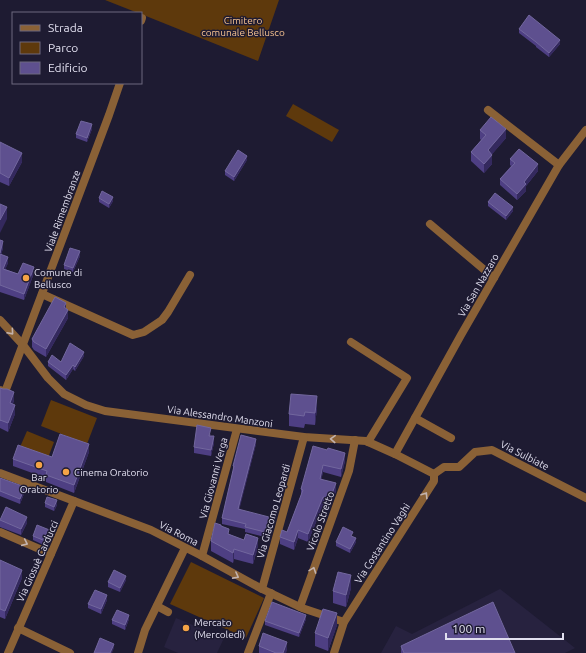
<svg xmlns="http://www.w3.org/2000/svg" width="586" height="653" font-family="Ubuntu,sans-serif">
  <rect width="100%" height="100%" fill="#1e1b32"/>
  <g fill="#27223f">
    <path d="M 500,589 L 575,648 L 565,653 L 381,653 L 396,626 L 412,634 Z"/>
    <path d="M 176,618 L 224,638 L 217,653 L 178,653 L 164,647 Z"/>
  </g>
  <g fill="#5e390c">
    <path d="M 105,0 L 279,0 L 258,61 L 141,14 L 141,13 L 138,13 Z"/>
    <path d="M 293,104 L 339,130 L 332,142 L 286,116 Z"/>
    <path d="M 51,400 L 97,418 L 87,444 L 41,426 Z"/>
    <path d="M 27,431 L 54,442 L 48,458 L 20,447 Z"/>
    <path d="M 191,562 L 264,598 L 246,638 L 170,604 Z"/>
  </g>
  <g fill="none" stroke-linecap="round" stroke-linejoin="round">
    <g stroke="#8a6136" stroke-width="8">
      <path d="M 141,21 L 142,18"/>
      <path d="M 488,110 L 559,165"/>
      <path d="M 430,224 L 494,278"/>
      <path d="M 42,294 L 133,335 L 144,332 L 162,320 L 168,312 L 190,275"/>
      <path d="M 0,320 L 23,345 L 48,378 L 64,394 L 86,405 L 105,411 L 304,437 L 366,441 L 395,454 L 434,474"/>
      <path d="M 351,342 L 407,378 L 368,442"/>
      <path d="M 0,390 L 5,392 L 109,115 L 120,83"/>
      <path d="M 415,418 L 451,438"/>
      <path d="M 395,454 L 461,335 L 559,165 L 586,130"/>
      <path d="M 0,473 L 151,530 L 202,556 L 262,589 L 302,608 L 344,622"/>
      <path d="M 434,474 L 444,467 L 459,467 L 475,452 L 492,450 L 586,498"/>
      <path d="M 0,532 L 51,554"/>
      <path d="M 202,556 L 237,429"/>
      <path d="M 262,589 L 304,437"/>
      <path d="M 157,606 L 168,612"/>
      <path d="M 300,607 L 349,471 L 355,440"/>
      <path d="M 18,628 L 70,653"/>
      <path d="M 8,653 L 74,501"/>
      <path d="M 138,653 L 145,630 L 185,548"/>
      <path d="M 248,653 L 271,593"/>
      <path d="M 334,653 L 344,622 L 434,481 L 434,474"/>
    </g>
  </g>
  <g fill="#4e3f83">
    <path d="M 519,29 L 560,44 L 549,57 L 536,47 L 536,46 L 519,33 Z"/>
    <path d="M 92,129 L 87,142 L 76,138 L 76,134 Z"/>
    <path d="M 480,130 L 506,138 L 492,154 L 492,164 L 484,173 L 471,161 L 471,152 L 481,140 L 480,139 Z"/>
    <path d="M 0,142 L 22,162 L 9,186 L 0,182 Z"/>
    <path d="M 510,159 L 538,171 L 526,186 L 526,191 L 517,200 L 500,185 L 500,179 L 511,166 L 510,165 Z"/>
    <path d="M 247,160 L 234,181 L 225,175 L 225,171 Z"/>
    <path d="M 99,198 L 113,201 L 109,208 L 99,202 Z"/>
    <path d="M 488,202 L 513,211 L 506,220 L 488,206 Z"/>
    <path d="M 0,240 L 3,248 L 1,255 L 8,263 L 5,269 L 18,274 L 34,273 L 24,300 L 0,292 Z"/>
    <path d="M 80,256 L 73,272 L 64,269 L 64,265 Z"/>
    <path d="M 66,308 L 68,318 L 46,357 L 34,350 L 32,347 L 32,339 Z"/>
    <path d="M 84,356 L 75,371 L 73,369 L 66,380 L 48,366 L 48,362 L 61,362 Z"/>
    <path d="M 0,388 L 14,400 L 13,404 L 15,414 L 8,432 L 0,428 L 0,429 Z"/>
    <path d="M 317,408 L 315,425 L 305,424 L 304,428 L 289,426 L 289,414 Z"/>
    <path d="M 211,434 L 210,436 L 214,443 L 211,456 L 194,453 L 194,447 Z"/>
    <path d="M 256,444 L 239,509 L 269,522 L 265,537 L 245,532 L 245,529 L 222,524 L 222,518 L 233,472 L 233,466 Z"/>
    <path d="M 327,450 L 345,461 L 341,477 L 323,472 L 321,480 L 336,491 L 330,507 L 323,505 L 308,542 L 298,538 L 294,550 L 280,544 L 280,537 L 287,532 L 301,495 L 301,489 Z"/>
    <path d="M 89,452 L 74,493 L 46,482 L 46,478 L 13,466 L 13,459 L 52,457 Z"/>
    <path d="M 0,478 L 25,491 L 20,504 L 0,496 Z"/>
    <path d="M 45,503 L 57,505 L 54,511 L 45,507 Z"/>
    <path d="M 0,520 L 27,523 L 21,535 L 0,527 Z"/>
    <path d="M 221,527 L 229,534 L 258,547 L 253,564 L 234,559 L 233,563 L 211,551 L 211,541 Z"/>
    <path d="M 52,535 L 48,547 L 33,540 L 33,536 Z"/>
    <path d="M 336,542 L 356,542 L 350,553 L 336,546 Z"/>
    <path d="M 0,560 L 22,578 L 5,619 L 0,617 Z"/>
    <path d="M 126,580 L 120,592 L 108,587 L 108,582 Z"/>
    <path d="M 351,588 L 346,607 L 333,603 L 333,591 Z"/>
    <path d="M 107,600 L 101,614 L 88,608 L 88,604 Z"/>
    <path d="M 129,619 L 125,630 L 112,624 L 112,620 Z"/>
    <path d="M 306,619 L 299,637 L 265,625 L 265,621 Z"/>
    <path d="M 337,625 L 328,651 L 315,646 L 315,633 Z"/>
    <path d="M 259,646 L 287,648 L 286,653 L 259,653 Z"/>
    <path d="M 401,646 L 515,653 L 401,653 Z"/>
  </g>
  <g fill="#34295e">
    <path d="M 560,40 L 560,44 L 549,57 L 549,53 Z"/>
    <path d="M 92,124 L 92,129 L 87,142 L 87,138 Z"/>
    <path d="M 506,129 L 506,138 L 488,159 L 488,150 Z"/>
    <path d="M 22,153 L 22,162 L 9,186 L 9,178 Z"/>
    <path d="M 492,155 L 492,164 L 484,173 L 484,164 Z"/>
    <path d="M 247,156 L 247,160 L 234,181 L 234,177 Z"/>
    <path d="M 538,164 L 538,171 L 526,186 L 526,191 L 517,200 L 517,194 L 524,182 Z"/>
    <path d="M 113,197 L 113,201 L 109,208 L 109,204 Z"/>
    <path d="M 7,207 L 7,219 L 0,233 L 0,220 Z"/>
    <path d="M 513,207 L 513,211 L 506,220 L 506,216 Z"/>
    <path d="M 3,241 L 3,248 L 0,259 L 0,253 Z"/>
    <path d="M 80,251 L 80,256 L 73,272 L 73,268 Z"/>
    <path d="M 8,257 L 8,263 L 3,275 L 3,269 Z"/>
    <path d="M 34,267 L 34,273 L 24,300 L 24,294 Z"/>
    <path d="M 66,303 L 66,311 L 64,307 Z"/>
    <path d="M 68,310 L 68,318 L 46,357 L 46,349 Z"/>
    <path d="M 84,352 L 84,356 L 75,371 L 75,367 Z"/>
    <path d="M 73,365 L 73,369 L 66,380 L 66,375 Z"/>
    <path d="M 14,392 L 14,400 L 10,411 L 10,403 Z"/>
    <path d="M 317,396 L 317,408 L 315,425 L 315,413 Z"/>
    <path d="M 15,405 L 15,414 L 8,432 L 8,423 Z"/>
    <path d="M 214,436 L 214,443 L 211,456 L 211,450 Z"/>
    <path d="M 256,439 L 256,444 L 238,515 L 238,509 Z"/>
    <path d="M 89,444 L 89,452 L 74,493 L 74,485 Z"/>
    <path d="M 345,453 L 345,461 L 341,477 L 341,469 Z"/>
    <path d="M 323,465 L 323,472 L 320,487 L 320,479 Z"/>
    <path d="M 336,483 L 336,491 L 330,507 L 330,499 Z"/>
    <path d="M 25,487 L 25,491 L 20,504 L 20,499 Z"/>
    <path d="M 323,497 L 323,505 L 308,542 L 308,534 Z"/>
    <path d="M 57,500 L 57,505 L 54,511 L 54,507 Z"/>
    <path d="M 27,517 L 27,523 L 21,535 L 21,529 Z"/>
    <path d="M 269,517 L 269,522 L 265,537 L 265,532 Z"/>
    <path d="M 298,530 L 298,538 L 294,550 L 294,542 Z"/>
    <path d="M 52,531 L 52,535 L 48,547 L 48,542 Z"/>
    <path d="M 258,538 L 258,547 L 253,564 L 253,555 Z"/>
    <path d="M 356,538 L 356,542 L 350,553 L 350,549 Z"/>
    <path d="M 234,549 L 234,559 L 233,563 L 233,553 Z"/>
    <path d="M 22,570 L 22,578 L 5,619 L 5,611 Z"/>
    <path d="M 351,575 L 351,588 L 346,607 L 346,595 Z"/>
    <path d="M 126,576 L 126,580 L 120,592 L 120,588 Z"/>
    <path d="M 107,595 L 107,600 L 101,614 L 101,609 Z"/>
    <path d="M 337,613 L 337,625 L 328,651 L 328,638 Z"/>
    <path d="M 129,615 L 129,619 L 125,630 L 125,625 Z"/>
    <path d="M 306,615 L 306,619 L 299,637 L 299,633 Z"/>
    <path d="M 287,642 L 287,648 L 286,653 L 283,653 Z"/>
    <path d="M 114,644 L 114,648 L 112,653 L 110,653 Z"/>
  </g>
  <g fill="#5e508f" stroke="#72679e">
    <path d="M 529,15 L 560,40 L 549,53 L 536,42 L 519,29 Z"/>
    <path d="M 491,117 L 506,129 L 488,150 L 492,155 L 484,164 L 471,152 L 486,135 L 480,130 Z"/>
    <path d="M 81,121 L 92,124 L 87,138 L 76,134 Z"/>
    <path d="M 0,142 L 22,153 L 9,178 L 0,173 Z"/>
    <path d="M 519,149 L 538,164 L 524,182 L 526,184 L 517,194 L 500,179 L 515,163 L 510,159 Z"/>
    <path d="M 238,150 L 247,156 L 234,177 L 225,171 Z"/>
    <path d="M 102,191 L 113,197 L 109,204 L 99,198 Z"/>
    <path d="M 495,193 L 513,207 L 506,216 L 488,202 Z"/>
    <path d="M 0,204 L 7,207 L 0,220 Z"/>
    <path d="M 0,240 L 3,241 L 0,253 Z"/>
    <path d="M 70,248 L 80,251 L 73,268 L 64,265 Z"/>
    <path d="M 0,254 L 8,257 L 3,269 L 18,274 L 23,263 L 34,267 L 24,294 L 0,285 Z"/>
    <path d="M 55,297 L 66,303 L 64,307 L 68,310 L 46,349 L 34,342 L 32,339 Z"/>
    <path d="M 70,343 L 84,352 L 75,367 L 73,365 L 66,375 L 48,362 L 52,355 L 61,362 Z"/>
    <path d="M 0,388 L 3,389 L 7,389 L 14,392 L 10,403 L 15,405 L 8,423 L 0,420 L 0,421 Z"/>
    <path d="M 291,394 L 317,396 L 315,413 L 305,412 L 304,416 L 289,414 Z"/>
    <path d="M 197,425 L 211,428 L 209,436 L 214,436 L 211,450 L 194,447 Z"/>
    <path d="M 60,434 L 89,444 L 74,485 L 46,475 L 47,471 L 13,459 L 18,445 L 52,457 Z"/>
    <path d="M 241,435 L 256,439 L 238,509 L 269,517 L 265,532 L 245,527 L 246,524 L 222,518 L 234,466 L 233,466 Z"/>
    <path d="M 313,446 L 327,450 L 328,448 L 345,453 L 341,469 L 323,465 L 320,479 L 336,483 L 330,499 L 323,497 L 308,534 L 298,530 L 294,542 L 280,537 L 282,530 L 287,532 L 303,490 L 301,489 Z"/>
    <path d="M 0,478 L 25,487 L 20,499 L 0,491 Z"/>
    <path d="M 47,497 L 57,500 L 54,507 L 45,503 Z"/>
    <path d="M 6,507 L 27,517 L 21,529 L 0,520 Z"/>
    <path d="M 215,523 L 221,525 L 221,526 L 229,529 L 228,534 L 244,540 L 246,534 L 258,538 L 253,555 L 234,549 L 233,553 L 211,541 Z"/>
    <path d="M 37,525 L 52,531 L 48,542 L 33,536 Z"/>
    <path d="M 343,527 L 353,532 L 351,536 L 356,538 L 350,549 L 336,542 Z"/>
    <path d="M 0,560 L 22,570 L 5,611 L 0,609 Z"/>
    <path d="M 114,570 L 126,576 L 120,588 L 108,582 Z"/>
    <path d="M 338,572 L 351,575 L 346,595 L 333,591 Z"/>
    <path d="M 95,590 L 107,595 L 101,609 L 88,604 Z"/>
    <path d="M 272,602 L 306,615 L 299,633 L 265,621 Z"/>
    <path d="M 493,602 L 515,653 L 404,653 L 401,646 Z"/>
    <path d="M 323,609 L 337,613 L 328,638 L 315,633 Z"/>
    <path d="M 117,610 L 129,615 L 125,625 L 112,620 Z"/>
    <path d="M 263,633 L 287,642 L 283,653 L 276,653 L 259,646 Z"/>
    <path d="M 100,638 L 114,644 L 110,653 L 94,653 Z"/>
  </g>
  <defs><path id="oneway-chevron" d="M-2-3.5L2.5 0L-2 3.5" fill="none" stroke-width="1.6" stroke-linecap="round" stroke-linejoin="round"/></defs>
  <g stroke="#c3b3ae">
    <use href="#oneway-chevron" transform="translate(11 332) rotate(49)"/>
    <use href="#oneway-chevron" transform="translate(333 439) rotate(-177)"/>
    <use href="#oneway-chevron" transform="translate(425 495) rotate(-57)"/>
    <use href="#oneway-chevron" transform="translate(25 543) rotate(24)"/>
    <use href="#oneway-chevron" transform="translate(313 570) rotate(-70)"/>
    <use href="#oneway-chevron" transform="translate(236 576) rotate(28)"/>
  </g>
  <g fill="#f5a346" stroke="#1e1b32" stroke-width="1.5">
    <circle cx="26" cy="278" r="4"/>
    <circle cx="39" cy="465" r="4"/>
    <circle cx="66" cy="472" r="4"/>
    <circle cx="186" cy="628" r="4"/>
  </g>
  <g text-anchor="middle" stroke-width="3" stroke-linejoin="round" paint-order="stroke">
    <g font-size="10" fill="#f7c390" stroke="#1e1b32">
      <text x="243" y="24">Cimitero<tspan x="243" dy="12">comunale Bellusco</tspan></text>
    </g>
    <g font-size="10" fill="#e1dfef" stroke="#1e1b32">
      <text transform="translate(62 211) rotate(-70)" y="4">Viale Rimembranze</text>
      <text transform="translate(478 285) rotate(-60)" y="4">Via San Nazzaro</text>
      <text transform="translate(220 416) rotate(8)" y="4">Via Alessandro Manzoni</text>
      <text transform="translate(525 455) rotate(27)" y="4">Via Sulbiate</text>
      <text transform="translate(213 478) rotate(-75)" y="4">Via Giovanni Verga</text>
      <text transform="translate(273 511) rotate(-74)" y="4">Via Giacomo Leopardi</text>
      <text transform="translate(320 521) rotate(-70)" y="4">Vicolo Stretto</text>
      <text transform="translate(179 533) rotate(27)" y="4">Via Roma</text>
      <text transform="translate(382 543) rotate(-57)" y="4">Via Costantino Vaghi</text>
      <text transform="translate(37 561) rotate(-66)" y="4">Via Giosuè Carducci</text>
    </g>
    <g font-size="10" fill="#e1dfef" stroke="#1e1b32" text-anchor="start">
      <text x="34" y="276">Comune di<tspan x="34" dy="12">Bellusco</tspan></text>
      <text x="74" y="476">Cinema Oratorio</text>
      <text x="39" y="481" text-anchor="middle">Bar<tspan x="39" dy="12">Oratorio</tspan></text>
      <text x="194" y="626">Mercato<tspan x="194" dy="12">(Mercoledì)</tspan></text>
    </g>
  </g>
  <rect x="12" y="12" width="130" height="72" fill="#1e1b32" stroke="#6c697e"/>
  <rect x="20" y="25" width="20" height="6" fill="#8a6136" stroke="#6c697e"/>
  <text x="48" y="32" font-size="12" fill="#e1dfef">Strada</text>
  <rect x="20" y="42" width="20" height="12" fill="#5e390c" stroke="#6c697e"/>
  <text x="48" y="52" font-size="12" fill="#e1dfef">Parco</text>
  <rect x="20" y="62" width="20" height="12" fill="#5e508f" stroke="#6c697e"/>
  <text x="48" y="72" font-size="12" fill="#e1dfef">Edificio</text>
  <path d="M446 633v6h117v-6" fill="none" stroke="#e1dfef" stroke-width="2"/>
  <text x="452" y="633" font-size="12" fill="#e1dfef" stroke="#1e1b32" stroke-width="3" paint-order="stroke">100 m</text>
</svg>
